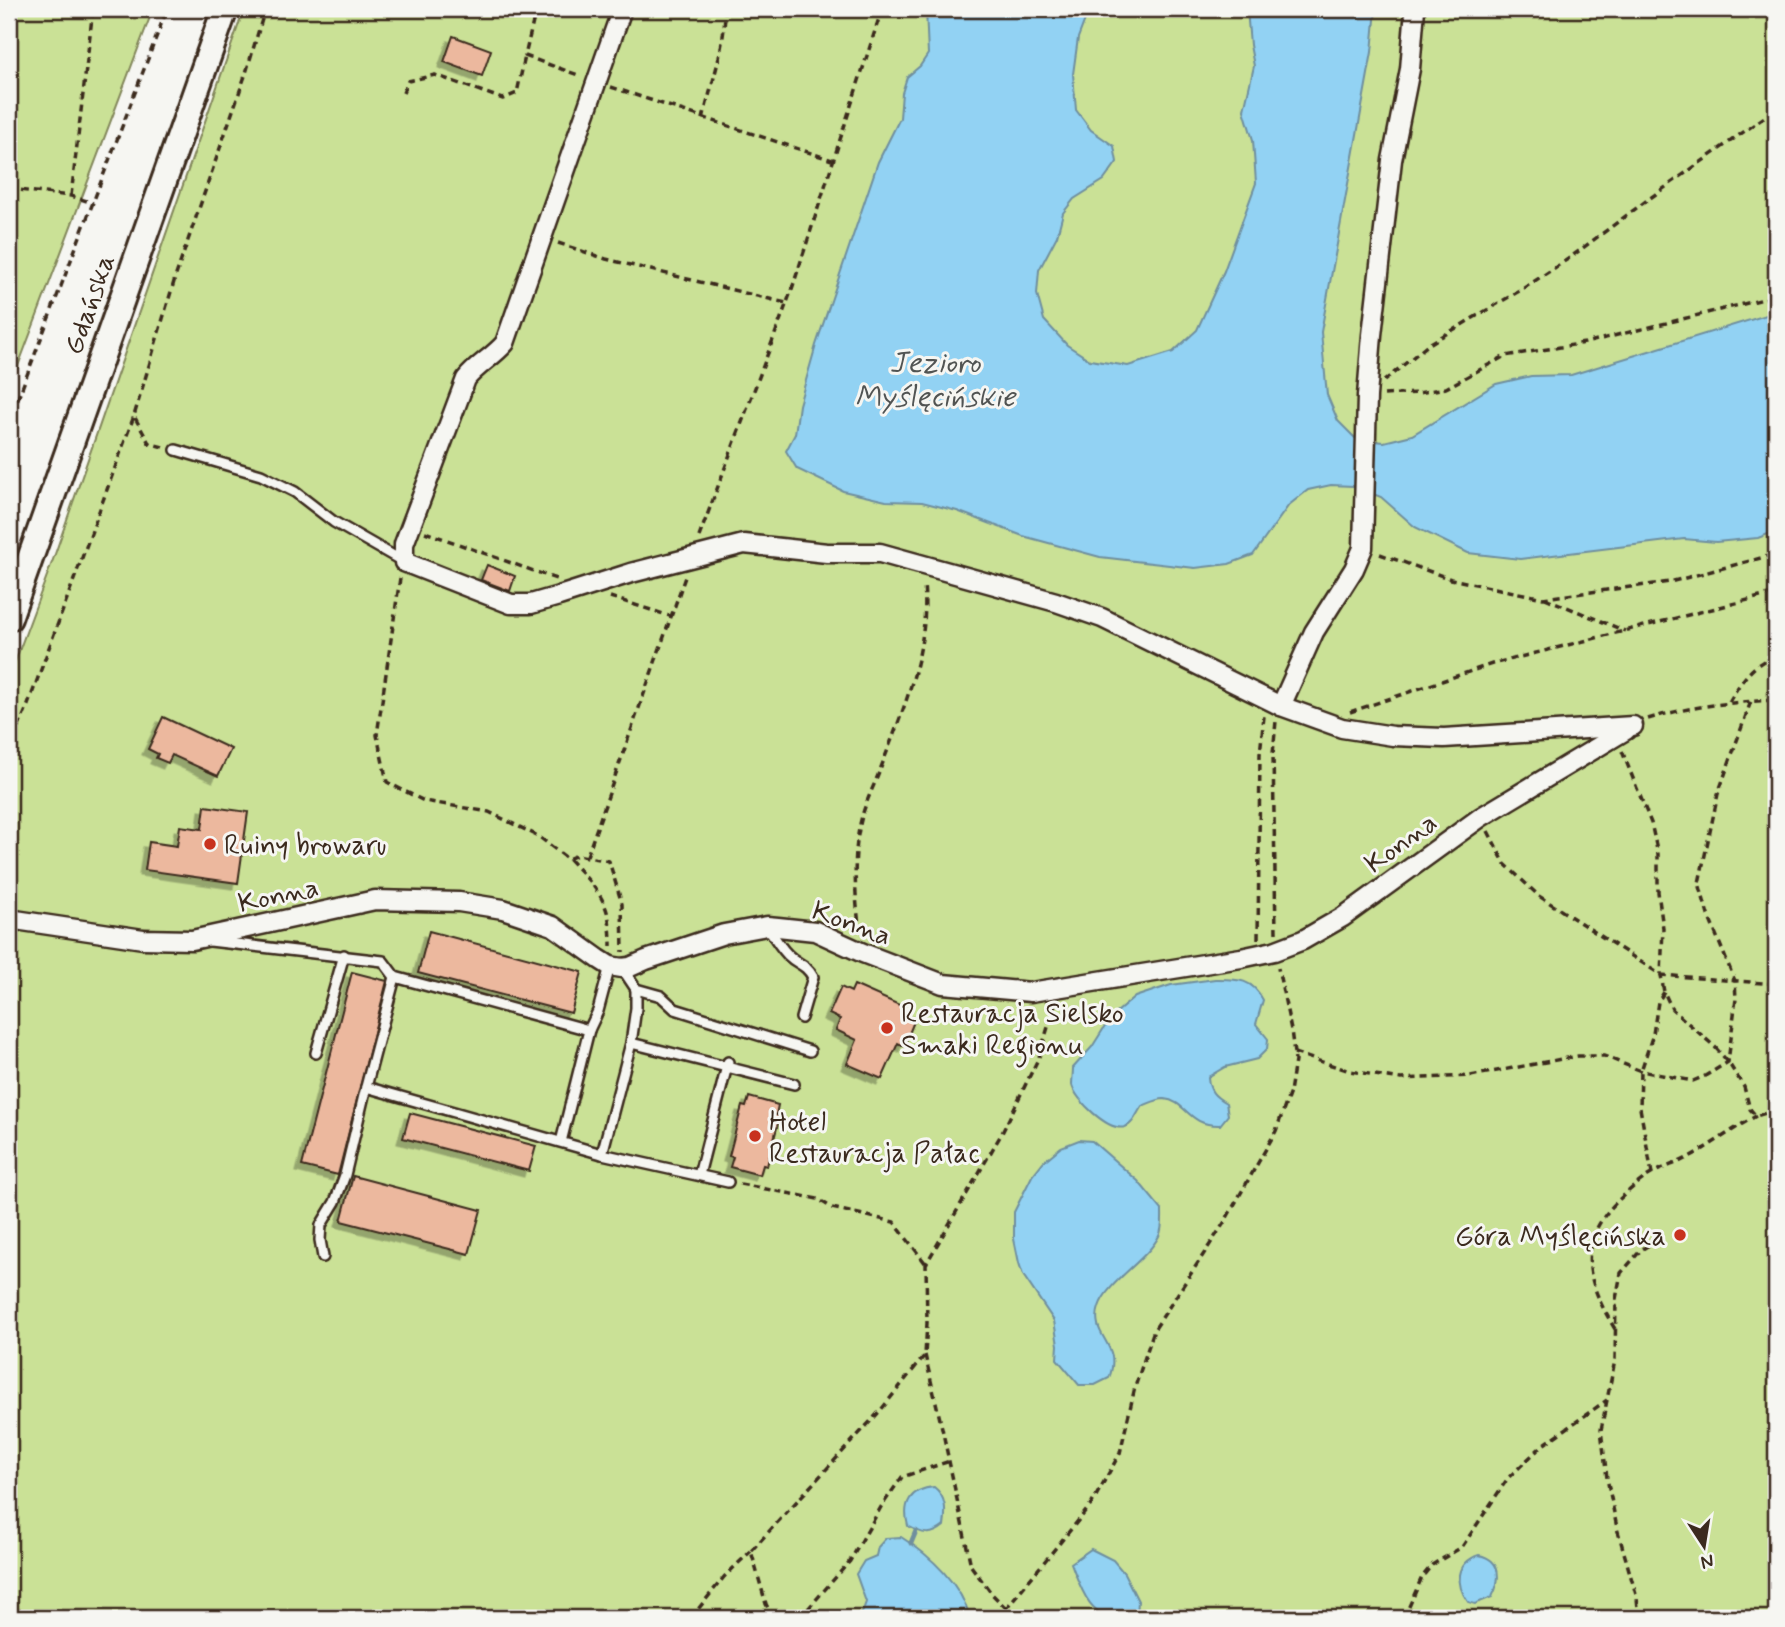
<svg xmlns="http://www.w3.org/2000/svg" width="1785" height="1627" font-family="Mynerve,sans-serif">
  <defs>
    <filter id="shadow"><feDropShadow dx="-5.5" dy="5.5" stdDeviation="0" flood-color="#0004"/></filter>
  </defs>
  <rect width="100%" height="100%" fill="#f6f6f2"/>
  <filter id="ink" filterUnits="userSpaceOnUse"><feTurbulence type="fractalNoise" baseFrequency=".0143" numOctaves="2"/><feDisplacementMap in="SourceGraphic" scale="14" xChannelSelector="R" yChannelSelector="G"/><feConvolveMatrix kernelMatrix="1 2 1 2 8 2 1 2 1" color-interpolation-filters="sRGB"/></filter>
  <g filter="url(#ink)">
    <g fill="#cae196" stroke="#82865a" stroke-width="2">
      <path d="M 9,9 L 153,9 L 9,390 Z"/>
      <path d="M 244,9 L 1776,9 L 1776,1618 L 9,1618 L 9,678 L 54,557 Z"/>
    </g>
    <g fill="#92d2f3" stroke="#6f8f9e" stroke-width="2">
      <path d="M 926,9 L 1089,9 L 1078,38 L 1073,74 L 1076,110 L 1091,130 L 1114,146 L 1117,162 L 1104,180 L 1074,199 L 1063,213 L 1057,236 L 1039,270 L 1037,294 L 1044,320 L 1067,345 L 1090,360 L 1128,366 L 1173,352 L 1197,330 L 1224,271 L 1256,183 L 1253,140 L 1244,110 L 1254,66 L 1250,45 L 1247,9 L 1376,9 L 1372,52 L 1321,332 L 1327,395 L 1338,421 L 1356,439 L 1384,442 L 1412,435 L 1496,384 L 1531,376 L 1571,375 L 1776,312 L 1776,531 L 1758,538 L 1716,542 L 1684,539 L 1520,559 L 1468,553 L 1415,527 L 1381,497 L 1353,486 L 1331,485 L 1308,490 L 1289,505 L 1253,555 L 1229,564 L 1195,568 L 1100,557 L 1023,536 L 957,511 L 922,502 L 886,501 L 843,491 L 797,469 L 786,451 L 795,434 L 799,405 L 816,345 L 878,162 L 900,118 L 902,93 L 907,77 L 920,66 L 928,54 Z"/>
      <path d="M 1215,979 C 1237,979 1252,978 1263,1000 L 1256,1024 L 1268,1039 L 1267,1049 L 1257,1059 L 1225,1067 L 1208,1077 C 1209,1091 1214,1096 1226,1103 L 1228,1115 L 1220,1125 C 1187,1126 1187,1101 1164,1099 C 1157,1099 1148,1104 1142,1106 C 1137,1113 1133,1125 1125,1127 C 1108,1132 1075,1099 1072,1085 C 1072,1080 1073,1073 1073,1068 L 1092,1047 L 1111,1017 L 1135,997 L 1171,985 Z"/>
      <path d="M 1079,1140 L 1092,1141 L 1138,1181 L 1162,1210 C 1162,1218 1163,1229 1159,1236 C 1147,1260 1106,1283 1099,1307 C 1089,1337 1123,1343 1109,1378 L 1095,1385 L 1079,1385 L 1057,1359 L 1058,1345 L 1054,1321 L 1023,1275 L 1019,1263 L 1014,1239 L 1014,1212 L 1032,1176 L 1043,1162 L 1061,1147 Z"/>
      <path d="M 934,1487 C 947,1497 946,1512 944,1526 C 931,1537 922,1534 908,1526 C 902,1504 910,1489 934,1487 Z"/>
      <path d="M 901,1537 C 930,1555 962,1585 970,1618 L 848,1618 L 862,1613 L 866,1602 L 856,1574 L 864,1561 L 876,1556 L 878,1547 L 886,1538 Z"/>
      <path d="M 1091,1549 L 1113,1560 L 1124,1573 L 1138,1601 L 1137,1615 C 1131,1618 1127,1618 1120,1618 C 1089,1618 1081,1588 1071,1563 Z"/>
      <path d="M 1479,1555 C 1502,1560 1501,1580 1492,1597 L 1475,1604 L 1468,1602 C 1455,1584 1456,1563 1479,1555 Z"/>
    </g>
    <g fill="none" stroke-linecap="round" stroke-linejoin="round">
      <path stroke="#6f8f9e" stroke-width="5" d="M 911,1543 L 916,1531"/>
    </g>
    <g fill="#ecb89e" stroke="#3b2a1e" stroke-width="2" filter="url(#shadow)">
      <path d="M 453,36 L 491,50 L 482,76 L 444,62 Z"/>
      <path d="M 487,565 L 515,576 L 510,591 L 481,580 Z"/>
      <path d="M 163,717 L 231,749 L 218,776 L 172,755 L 168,763 L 156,758 L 158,754 L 148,749 Z"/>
      <path d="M 205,806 L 248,812 L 238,883 L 145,870 L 149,842 L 177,846 L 180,826 L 202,829 Z"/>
      <path d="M 429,931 L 582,972 L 571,1013 L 418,973 Z"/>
      <path d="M 352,972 L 387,981 L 338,1175 L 302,1166 Z"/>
      <path d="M 854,985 L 904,1007 L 902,1013 L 915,1019 L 904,1046 L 898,1043 L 882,1079 L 847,1064 L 857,1040 L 836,1030 L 840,1019 L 829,1014 L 841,987 L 851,992 Z"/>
      <path d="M 749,1097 L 778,1105 L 776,1115 L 780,1116 L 767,1166 L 763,1165 L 760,1175 L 730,1167 L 733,1157 L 729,1156 L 742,1106 L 746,1107 Z"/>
      <path d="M 410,1113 L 536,1146 L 529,1171 L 403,1138 Z"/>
      <path d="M 353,1176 L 481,1210 L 469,1254 L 341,1221 Z"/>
    </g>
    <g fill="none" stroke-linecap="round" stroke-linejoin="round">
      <g stroke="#3b2a1e" stroke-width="14">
        <g id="lane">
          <path d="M 176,450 L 261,475 L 295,492 L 334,522 L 404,562"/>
          <path d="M 768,927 C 774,937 780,947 788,955 C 798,965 805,963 813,977 L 801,1018"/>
          <path d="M 210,941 L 383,961 L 395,977"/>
          <path d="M 622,968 L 636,989 L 661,996 L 675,1009 L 810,1051"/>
          <path d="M 589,1030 L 598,1011 L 610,966"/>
          <path d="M 631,1043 L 636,1008 L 636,989"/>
          <path d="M 316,1053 L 344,955"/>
          <path d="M 561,1142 L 589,1030 L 395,977 L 366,1087 L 602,1154 L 728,1182"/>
          <path d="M 602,1154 L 631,1043 L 794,1084"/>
          <path d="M 699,1175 L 728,1062"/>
          <path d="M 323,1257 L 320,1240 L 321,1225 L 335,1202 L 345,1175 L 366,1087"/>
        </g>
      </g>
      <g stroke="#3b2a1e" stroke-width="23">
        <g id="street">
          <path d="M 622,9 L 505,343 C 493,357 477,365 466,379 L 404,544 L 404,562 L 511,604 L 531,604 L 559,596 L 631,573 L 744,544 L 827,553 L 880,553 L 1056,602 L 1102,618 L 1281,706 L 1342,728 L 1393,736 L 1444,738 L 1633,726"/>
          <path d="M 1281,706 L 1314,632 L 1354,569 L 1363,548 L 1367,396 L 1372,335 L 1392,160 L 1410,69 L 1415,9"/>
          <path d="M 9,919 L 143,939 L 192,940 L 375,900 L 459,902 L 503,909 L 553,926 L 599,959 L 610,966 L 622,968 L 630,967 L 646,960 L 724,934 L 767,926 L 778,927 L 815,931 L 863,953 L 943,984 L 1031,992 L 1241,958 L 1274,951 L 1303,940 L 1343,917 L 1481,817 L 1626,730"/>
        </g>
      </g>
      <g stroke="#3b2a1e" stroke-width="30">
        <path id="secondary" d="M 9,618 L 225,9"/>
      </g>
      <g stroke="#3b2a1e" stroke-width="3.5" stroke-dasharray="7 5" stroke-linecap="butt">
        <path d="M 536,9 L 525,56 L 581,76"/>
        <path d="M 611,87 L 832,160"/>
        <path d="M 403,93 L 408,81 L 435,75 L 503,99 L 517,93 L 525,56"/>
        <path d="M 703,119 C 712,81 725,48 725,9"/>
        <path d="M 9,189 L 71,196 L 93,203"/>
        <path d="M 71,196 L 93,9"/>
        <path d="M 558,243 L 606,259 L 786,303"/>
        <path d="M 1384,381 L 1429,344 L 1521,290 L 1568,259 L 1646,201 L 1776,109"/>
        <path d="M 1384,395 L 1418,393 L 1446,388 L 1505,356 L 1585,343 L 1776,296"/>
        <path d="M 9,422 L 167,9"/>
        <path d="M 163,447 L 149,443 L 134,416 L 176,275 L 246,73 L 265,9"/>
        <path d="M 425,532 L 556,579"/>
        <path d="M 699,537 L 792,289 L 882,9"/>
        <path d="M 1380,554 L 1451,579 L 1543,598 L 1670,582 L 1776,554"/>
        <path d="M 400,578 L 377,735 L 387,782 L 424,801 L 489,812 L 538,836 L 568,859 L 577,855 L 609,861 L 622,904 L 623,952"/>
        <path d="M 610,597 L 670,616"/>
        <path d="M 1545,598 L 1625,631"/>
        <path d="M 1729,702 C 1741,681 1752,664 1776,655"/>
        <path d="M 1350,712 L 1492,664 L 1776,593"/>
        <path d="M 1648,719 C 1690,706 1732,702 1776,700"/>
        <path d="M 9,750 L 28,705 L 134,416"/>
        <path d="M 1622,751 L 1651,823 L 1658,854 L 1658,892 L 1663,928 L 1661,975 L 1664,992 L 1672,1009 L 1715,1047 L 1728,1062 L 1744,1087 L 1750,1109 L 1756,1116 L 1776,1110"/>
        <path d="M 1488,831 L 1505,864 L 1539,896 L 1661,975 L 1776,984"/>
        <path d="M 587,856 L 685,577"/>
        <path d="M 569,859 C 598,891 611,900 611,946"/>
        <path d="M 860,932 C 855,896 852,856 861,820 C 865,803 874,786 880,770 C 903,710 930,650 924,584"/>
        <path d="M 1276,933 L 1273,754 L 1276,721"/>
        <path d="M 1258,939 L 1260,754 L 1264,716"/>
        <path d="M 9,949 L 17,937"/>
        <path d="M 1294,1053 L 1350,1071 L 1401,1079 L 1470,1076 L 1578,1056 L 1604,1056 L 1641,1071 L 1693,1081 L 1705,1076 L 1728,1062 L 1736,999 L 1735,981 L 1708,915 L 1699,883 L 1718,794 L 1751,701"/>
        <path d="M 1652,1174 L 1640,1108 L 1641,1071 L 1653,1034 L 1658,1002 L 1664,992"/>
        <path d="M 740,1184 L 818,1199 L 832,1208 L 894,1222 L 926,1264"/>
        <path d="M 1615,1329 C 1584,1278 1575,1239 1623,1196 C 1632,1188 1642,1179 1653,1173 C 1664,1167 1676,1164 1687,1158 C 1711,1146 1732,1129 1756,1116"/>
        <path d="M 925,1355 L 942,1428 L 971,1566 L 992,1594 L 1006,1608 L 1032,1618"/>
        <path d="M 691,1618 L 724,1577 L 751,1551"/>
        <path d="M 773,1618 L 766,1604 L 751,1551 L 880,1411 L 925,1355 L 927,1323 L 926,1264 L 1002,1133 L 1039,1057 L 1055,1004"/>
        <path d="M 800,1618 L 850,1561 L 881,1507 L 902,1477 L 950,1461"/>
        <path d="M 998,1618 L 1091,1505 L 1120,1453 L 1135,1387 L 1154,1330 L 1224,1223 L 1276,1131 L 1290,1092 L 1295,1061 L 1291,1030 L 1278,968"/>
        <path d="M 1404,1618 L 1422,1577 L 1432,1565 L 1462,1547 L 1508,1478 L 1543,1445 L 1607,1400"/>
        <path d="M 1639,1618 L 1637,1598 L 1617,1528 L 1607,1478 L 1601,1430 L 1615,1360 L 1616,1299 L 1621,1273 L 1641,1250 L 1662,1237"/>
      </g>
      <use href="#lane" stroke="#f6f6f2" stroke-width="9"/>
      <use href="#street" stroke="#f6f6f2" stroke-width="18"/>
      <use href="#secondary" stroke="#f6f6f2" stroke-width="24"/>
    </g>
  </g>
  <g fill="#c8321e" stroke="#f6f6f2" stroke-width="2.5">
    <circle cx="210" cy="844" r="7"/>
    <circle cx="887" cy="1028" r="7"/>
    <circle cx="755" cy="1136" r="7"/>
    <circle cx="1680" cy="1235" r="7"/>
  </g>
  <g text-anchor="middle" stroke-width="6" stroke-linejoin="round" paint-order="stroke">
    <g font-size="28" fill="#3b2a1e" stroke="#f6f6f2">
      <text transform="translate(88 304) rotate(-71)" y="10">Gdańska</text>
      <text transform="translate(1400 842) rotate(-36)" y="10">Konna</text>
      <text transform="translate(278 894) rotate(-12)" y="10">Konna</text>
      <text transform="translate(852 922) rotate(20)" y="10">Konna</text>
    </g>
    <g font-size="28" fill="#3b2a1e" stroke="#f6f6f2" text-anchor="start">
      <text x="224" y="854">Ruiny browaru</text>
      <text x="901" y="1022">Restauracja Sielsko<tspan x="901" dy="32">Smaki Regionu</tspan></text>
      <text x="769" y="1130">Hotel<tspan x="769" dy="32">Restauracja Pałac</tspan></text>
      <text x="1666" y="1245" text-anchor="end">Góra Myślęcińska</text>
    </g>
    <g font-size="30" font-style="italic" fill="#515453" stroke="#f6f6f2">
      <text x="935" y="372">Jezioro<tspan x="935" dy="34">Myślęcińskie</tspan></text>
    </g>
  </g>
  <rect width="1785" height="1627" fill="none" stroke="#f6f6f2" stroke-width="35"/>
  <rect x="18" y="18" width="1750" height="1592" fill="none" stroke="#3b2a1e" stroke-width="2.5" filter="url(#ink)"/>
  <g transform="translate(1704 1546) rotate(168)" stroke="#f6f6f2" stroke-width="5" paint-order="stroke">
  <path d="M0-5L12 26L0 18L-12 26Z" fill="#3b2a1e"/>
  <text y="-10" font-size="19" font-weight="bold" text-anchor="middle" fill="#3b2a1e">N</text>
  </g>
</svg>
